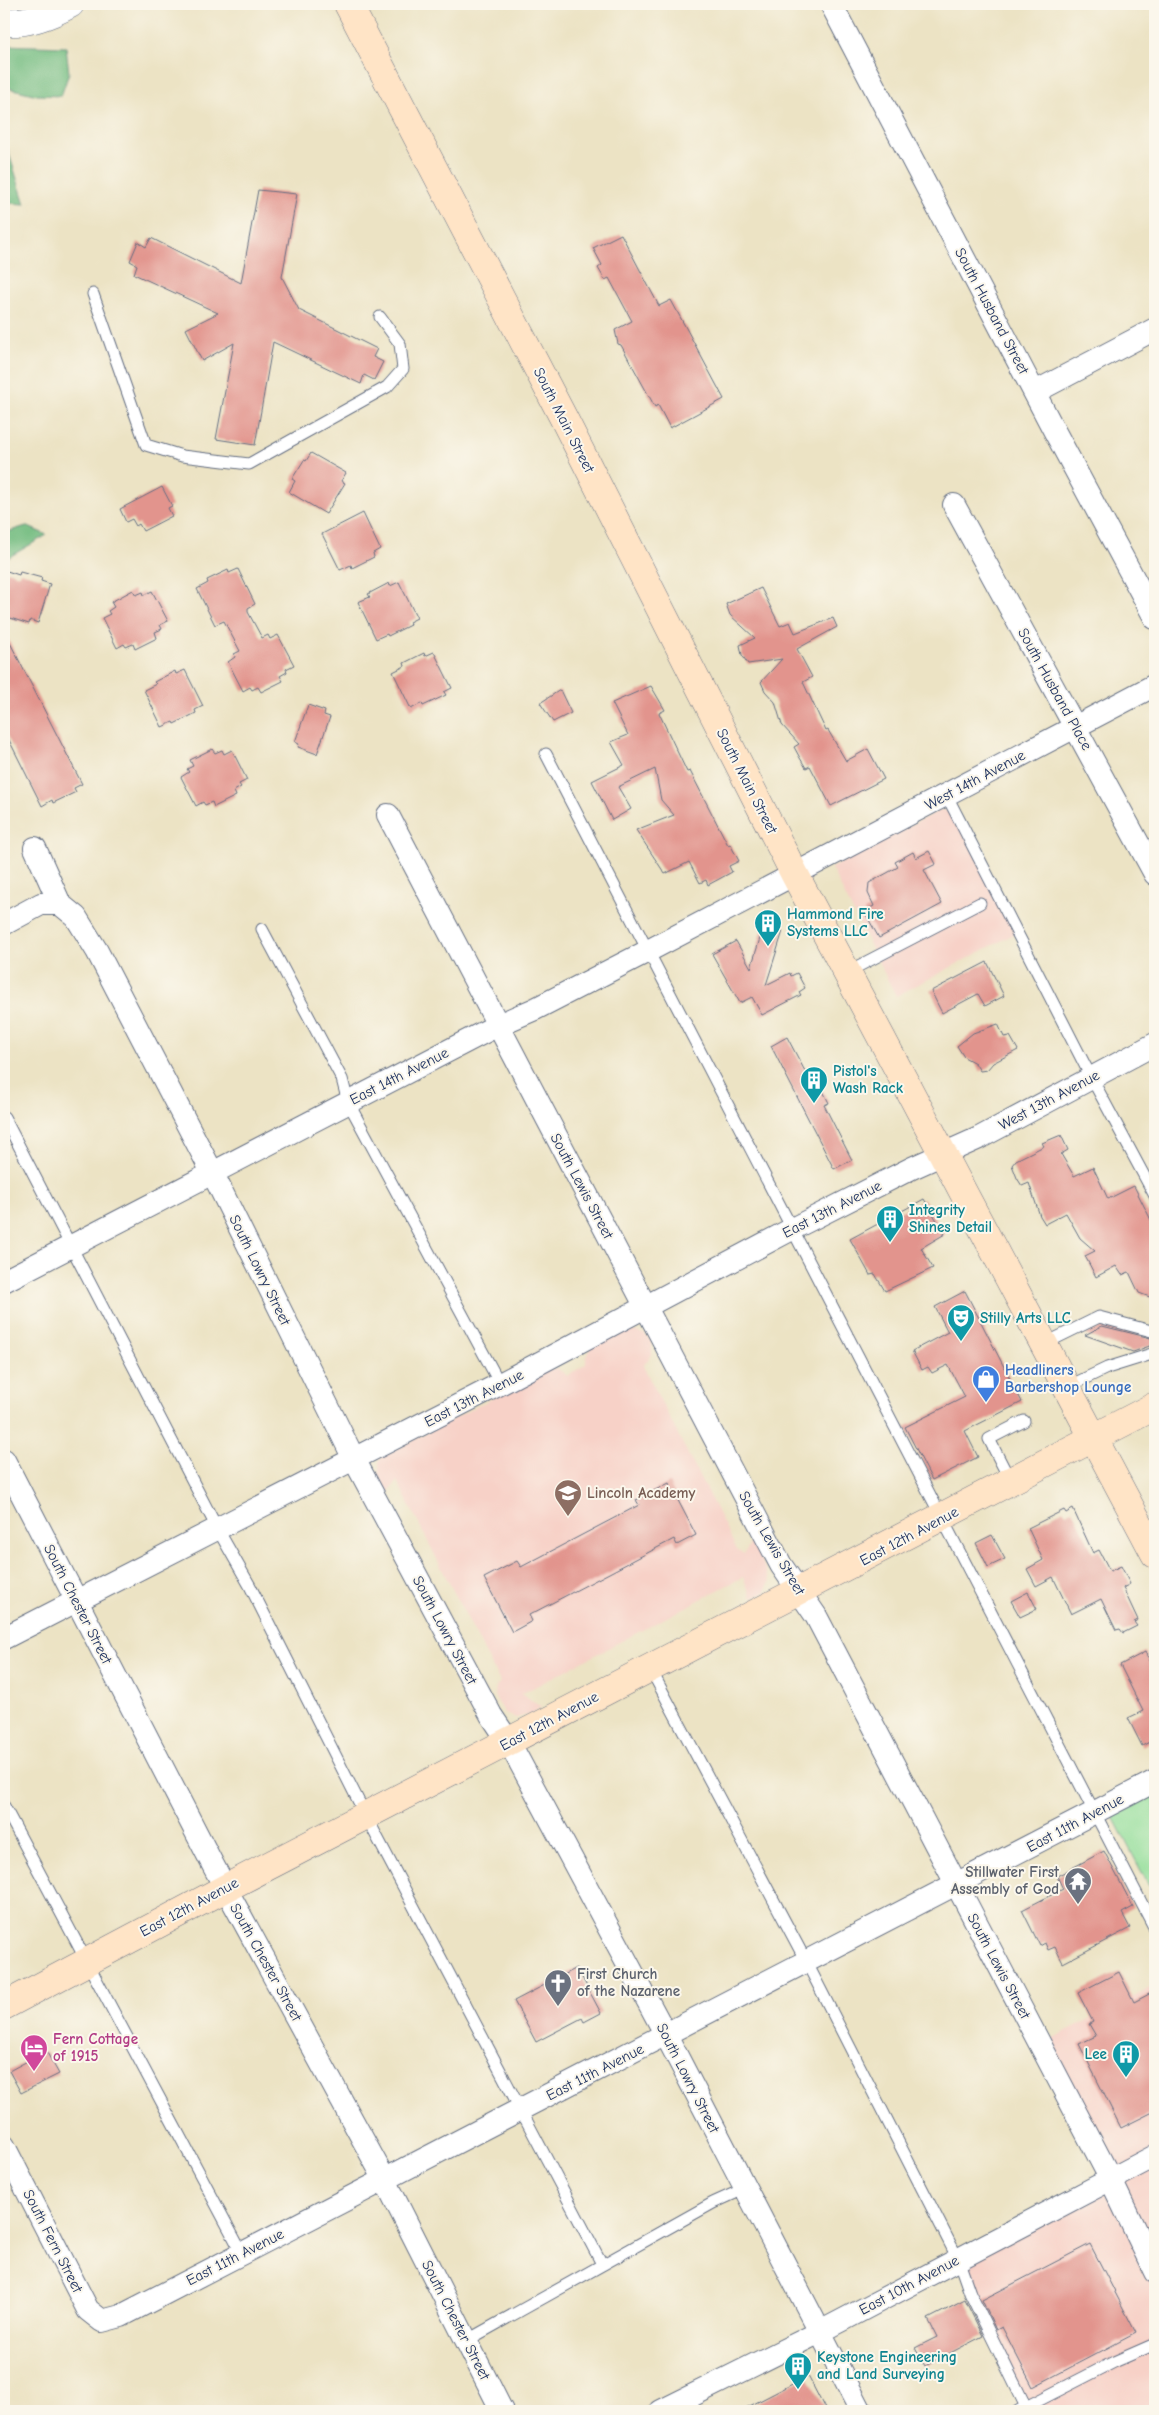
<svg xmlns="http://www.w3.org/2000/svg" width="1159" height="2415" font-family="'Comic Neue',sans-serif">
  <rect width="100%" height="100%" fill="#fbf7ec"/>
  <filter id="ink" filterUnits="userSpaceOnUse"><feTurbulence type="fractalNoise" baseFrequency=".02" numOctaves="2"/><feDisplacementMap in="SourceGraphic" scale="10" xChannelSelector="R" yChannelSelector="G"/><feConvolveMatrix kernelMatrix="1 2 1 2 8 2 1 2 1" color-interpolation-filters="sRGB"/></filter>
  <filter id="wash" filterUnits="userSpaceOnUse"><feTurbulence type="fractalNoise" baseFrequency=".0096" numOctaves="4" result="noise"/><feDisplacementMap in="SourceGraphic" scale="20" xChannelSelector="R" yChannelSelector="G"/><feGaussianBlur stdDeviation="1.12" result="paint"/><feColorMatrix in="noise" values="0 0 0 0 0 0 0 0 0 0 0 0 0 0 0 0 0 1.4 0 .05"/><feComposite in="paint" operator="in"/></filter>
  <g filter="url(#wash)">
    <rect width="100%" height="100%" fill="#ece3c4"/>
    <g fill="#f7d1c7">
      <path d="M 940,810 L 953,811 L 1016,933 L 896,996 L 831,868 Z"/>
      <path d="M 634,1331 L 644,1334 L 652,1342 L 652,1354 L 643,1366 L 737,1550 L 744,1554 L 751,1542 L 754,1541 L 770,1582 L 764,1593 L 752,1598 L 743,1577 L 521,1694 L 541,1707 L 531,1714 L 516,1718 L 505,1713 L 494,1696 L 496,1687 L 500,1682 L 397,1481 L 388,1493 L 386,1492 L 379,1476 L 379,1461 L 383,1456 L 546,1370 L 557,1368 L 567,1376 L 586,1364 L 586,1359 L 593,1343 L 612,1335 Z"/>
      <path d="M 1155,1985 L 1155,2411 L 1018,2411 L 1025,2407 L 958,2259 L 1109,2176 L 1040,2045 Z"/>
    </g>
    <path fill="#93de9a" stroke="#57867c" d="M 1155,1794 L 1155,1883 L 1149,1886 L 1112,1815 Z"/>
    <g fill="#76bd82" stroke="#487670">
      <path d="M 4,45 L 66,47 L 69,73 L 61,96 L 37,95 L 9,88 L 4,92 Z"/>
      <path d="M 4,138 L 25,204 L 4,203 Z"/>
      <path d="M 26,526 L 47,535 L 4,560 L 4,533 Z"/>
    </g>
    <g id="blocks">
      <g fill="#e2948d">
        <path d="M 258,190 L 297,194 L 282,277 L 299,310 L 377,349 L 373,357 L 383,362 L 374,380 L 364,375 L 361,384 L 273,342 L 255,445 L 216,439 L 234,343 L 202,361 L 186,329 L 218,313 L 134,274 L 137,265 L 130,261 L 138,242 L 146,247 L 151,238 L 241,283 Z"/>
        <path d="M 621,234 L 659,306 L 671,300 L 724,399 L 670,428 L 658,405 L 655,407 L 621,345 L 618,344 L 615,330 L 632,321 L 609,278 L 605,280 L 598,268 L 602,265 L 593,248 Z"/>
        <path d="M 311,453 L 346,473 L 341,481 L 345,483 L 326,514 L 289,492 L 295,481 L 292,479 L 304,460 L 306,461 Z"/>
        <path d="M 162,487 L 172,506 L 168,508 L 172,516 L 143,531 L 139,524 L 136,526 L 132,519 L 126,522 L 120,509 Z"/>
        <path d="M 363,513 L 380,549 L 373,553 L 374,557 L 352,568 L 351,565 L 340,570 L 322,534 Z"/>
        <path d="M 238,569 L 255,604 L 248,608 L 248,612 L 262,638 L 268,635 L 270,639 L 278,635 L 294,665 L 286,669 L 287,672 L 280,676 L 283,681 L 261,692 L 258,687 L 252,690 L 250,687 L 243,691 L 228,662 L 235,657 L 234,654 L 240,651 L 224,621 L 215,625 L 197,589 L 208,583 L 207,580 L 228,570 L 229,573 Z"/>
        <path d="M 7,571 L 19,575 L 20,572 L 42,578 L 41,581 L 50,584 L 38,623 L 30,620 L 29,624 L 4,616 L 4,581 Z"/>
        <path d="M 399,582 L 417,618 L 409,622 L 410,625 L 388,636 L 387,634 L 376,639 L 358,602 L 370,597 L 368,594 L 389,583 L 390,586 Z"/>
        <path d="M 761,588 L 780,626 L 790,622 L 795,633 L 833,618 L 837,627 L 797,649 L 812,677 L 803,682 L 826,731 L 828,730 L 846,761 L 868,749 L 884,779 L 831,806 L 810,766 L 806,768 L 800,758 L 794,747 L 799,744 L 782,725 L 775,702 L 765,691 L 761,682 L 782,659 L 748,664 L 742,655 L 740,645 L 755,638 L 730,615 L 726,604 Z"/>
        <path d="M 133,590 L 136,595 L 143,592 L 144,595 L 152,591 L 168,621 L 160,625 L 162,629 L 155,632 L 157,638 L 135,649 L 133,644 L 126,647 L 124,644 L 117,648 L 102,618 L 110,614 L 108,611 L 114,607 L 111,602 Z"/>
        <path d="M 4,631 L 82,784 L 74,788 L 76,792 L 53,803 L 52,800 L 42,806 L 4,730 Z"/>
        <path d="M 434,652 L 452,688 L 444,692 L 446,695 L 423,706 L 422,703 L 411,709 L 393,672 L 405,666 L 404,663 L 424,653 L 425,656 Z"/>
        <path d="M 185,670 L 203,706 L 195,710 L 196,713 L 174,724 L 173,722 L 162,727 L 144,690 L 156,684 L 154,682 L 175,671 L 176,674 Z"/>
        <path d="M 651,686 L 665,710 L 659,713 L 687,772 L 690,771 L 728,845 L 730,844 L 739,861 L 729,866 L 732,872 L 708,885 L 706,880 L 700,883 L 689,862 L 665,874 L 636,830 L 674,815 L 661,800 L 655,769 L 618,787 L 631,809 L 612,820 L 592,781 L 624,765 L 611,742 L 628,735 L 612,703 Z"/>
        <path d="M 560,690 L 571,713 L 553,722 L 540,703 Z"/>
        <path d="M 308,705 L 325,711 L 324,715 L 330,717 L 317,754 L 298,747 L 299,744 L 295,742 Z"/>
        <path d="M 212,749 L 215,753 L 222,750 L 224,754 L 232,750 L 247,780 L 239,784 L 241,787 L 234,791 L 236,796 L 214,807 L 212,802 L 205,805 L 203,802 L 196,806 L 181,777 L 189,772 L 187,769 L 193,766 L 190,760 Z"/>
        <path d="M 929,851 L 936,864 L 924,870 L 942,904 L 879,938 L 864,911 L 874,906 L 868,893 L 869,883 L 898,867 L 895,862 L 913,852 L 916,858 Z"/>
        <path d="M 764,925 L 783,931 L 766,985 L 790,973 L 791,976 L 797,973 L 805,988 L 799,992 L 801,995 L 762,1015 L 752,997 L 740,1003 L 712,954 L 736,941 L 751,968 Z"/>
        <path d="M 987,962 L 1004,996 L 985,1006 L 978,994 L 942,1013 L 931,991 Z"/>
        <path d="M 998,1024 L 1004,1037 L 1010,1036 L 1018,1050 L 993,1063 L 987,1070 L 980,1071 L 975,1063 L 964,1057 L 957,1046 L 973,1033 Z"/>
        <path d="M 787,1037 L 816,1092 L 822,1089 L 829,1103 L 824,1105 L 852,1160 L 834,1169 L 771,1046 Z"/>
        <path d="M 1061,1135 L 1068,1150 L 1061,1154 L 1074,1176 L 1093,1167 L 1108,1199 L 1134,1186 L 1155,1228 L 1155,1299 L 1139,1293 L 1129,1272 L 1122,1275 L 1116,1266 L 1096,1277 L 1085,1256 L 1095,1251 L 1080,1238 L 1066,1213 L 1045,1224 L 1040,1216 L 1029,1183 L 1022,1186 L 1017,1178 L 1012,1165 L 1016,1160 L 1044,1146 L 1042,1143 Z"/>
        <path d="M 924,1199 L 945,1234 L 921,1248 L 933,1268 L 885,1291 L 875,1274 L 870,1275 L 850,1239 Z"/>
        <path d="M 965,1291 L 1022,1402 L 965,1431 L 978,1457 L 932,1480 L 905,1427 L 965,1397 L 948,1365 L 932,1373 L 928,1367 L 922,1370 L 912,1351 L 948,1332 L 935,1307 Z"/>
        <path d="M 1102,1326 L 1155,1339 L 1155,1344 L 1133,1352 L 1085,1335 Z"/>
        <path d="M 669,1483 L 696,1535 L 677,1545 L 674,1539 L 529,1615 L 532,1621 L 512,1632 L 484,1578 L 517,1561 L 521,1567 L 639,1505 L 636,1500 Z"/>
        <path d="M 1073,1509 L 1093,1553 L 1099,1550 L 1110,1571 L 1121,1566 L 1130,1584 L 1123,1588 L 1138,1620 L 1134,1622 L 1137,1626 L 1123,1633 L 1120,1629 L 1116,1630 L 1101,1599 L 1071,1614 L 1053,1577 L 1036,1586 L 1027,1569 L 1043,1560 L 1028,1528 L 1064,1510 L 1066,1513 Z"/>
        <path d="M 992,1535 L 1005,1559 L 988,1567 L 976,1543 Z"/>
        <path d="M 1028,1592 L 1037,1609 L 1020,1617 L 1011,1601 Z"/>
        <path d="M 1145,1652 L 1155,1671 L 1155,1739 L 1142,1746 L 1128,1718 L 1143,1711 L 1120,1665 Z"/>
        <path d="M 1104,1851 L 1133,1907 L 1122,1913 L 1130,1928 L 1063,1963 L 1055,1947 L 1048,1950 L 1045,1943 L 1040,1946 L 1022,1910 L 1063,1889 L 1057,1876 Z"/>
        <path d="M 577,1968 L 601,2013 L 584,2022 L 582,2018 L 536,2042 L 514,2001 Z"/>
        <path d="M 1119,1972 L 1134,2002 L 1155,1991 L 1155,2111 L 1121,2128 L 1079,2044 L 1096,2036 L 1089,2024 L 1093,2022 L 1078,1993 Z"/>
        <path d="M 46,2051 L 59,2074 L 21,2093 L 9,2071 Z"/>
        <path d="M 1090,2244 L 1136,2333 L 1033,2387 L 1002,2327 L 996,2330 L 982,2300 Z"/>
        <path d="M 965,2300 L 983,2336 L 925,2366 L 915,2348 L 937,2337 L 928,2319 Z"/>
        <path d="M 808,2376 L 826,2411 L 740,2411 Z"/>
      </g>
    </g>
  </g>
  <g filter="url(#ink)">
    <use href="#blocks" fill-opacity="0" stroke="#646e82" stroke-width="1"/>
    <g fill="none" stroke-linecap="round" stroke-linejoin="round">
      <g stroke="#646e82" stroke-width="13">
        <g id="service">
          <path d="M 93,294 L 146,445 L 182,456 L 249,464 L 387,387 L 403,369 L 400,344 L 380,317"/>
          <path d="M 546,754 L 1155,1929"/>
          <path d="M 947,796 L 1091,1077 L 1155,1196"/>
          <path d="M 262,929 L 342,1079 L 348,1102 L 500,1384"/>
          <path d="M 847,972 L 980,903"/>
          <path d="M 4,1117 L 217,1528 L 250,1586 L 366,1816 L 602,2264"/>
          <path d="M 1044,1344 L 1099,1317 L 1155,1332"/>
          <path d="M 1067,1387 L 1107,1368 L 1155,1353"/>
          <path d="M 1011,1482 L 989,1439 L 1024,1421"/>
          <path d="M 650,1668 L 807,1963 L 958,2259 L 970,2293 L 1026,2407"/>
          <path d="M 4,1806 L 242,2253"/>
          <path d="M 466,2341 L 713,2203 L 744,2189"/>
          <path d="M 1018,2411 L 1114,2362 L 1155,2344"/>
        </g>
      </g>
      <g stroke="#646e82" stroke-width="24">
        <g id="minor">
          <path d="M 831,4 L 1055,432 L 1155,618"/>
          <path d="M 1035,392 L 1155,329"/>
          <path d="M 954,505 L 1155,874"/>
          <path d="M 388,815 L 781,1565 L 816,1616 L 1109,2176 L 1155,2272"/>
          <path d="M 35,848 L 60,904 L 76,917 L 97,951 L 213,1174 L 354,1459 L 491,1715 L 509,1742 L 666,2035 L 861,2411"/>
          <path d="M 4,924 L 41,904 L 60,904"/>
          <path d="M 4,1281 L 498,1025 L 535,1009 L 648,951 L 1155,685"/>
          <path d="M 4,1460 L 214,1867 L 385,2180 L 502,2411"/>
          <path d="M 4,1638 L 500,1384 L 792,1229 L 912,1168 L 979,1138 L 1155,1044"/>
          <path d="M 4,2146 L 88,2310 L 102,2321 L 121,2316 L 1155,1781"/>
          <path d="M 661,2411 L 820,2332 L 1155,2156"/>
        </g>
      </g>
      <g stroke="#646e82" stroke-width="29">
        <path id="tertiary" d="M 4,22 C 27,24 50,15 70,4"/>
      </g>
      <g stroke="#646e82" stroke-width="29">
        <g id="secondary">
          <path d="M 348,4 L 563,417 L 794,873 L 1155,1554"/>
          <path d="M 4,2006 L 226,1888 L 1155,1406"/>
        </g>
      </g>
      <use href="#service" stroke="#fff" stroke-width="11"/>
      <use href="#minor" stroke="#fff" stroke-width="22"/>
      <use href="#tertiary" stroke="#fff" stroke-width="28"/>
      <use href="#secondary" stroke="#ffe4c6" stroke-width="28"/>
    </g>
  </g>
  <defs>
    <g id="building-pin" transform="scale(1.4375)"><path d="M0 17L-7.5 6A9.5 9.5 0 1 1 7.5 6Z" fill="#0f9aa8" stroke="#fbf7ec"/><path d="M-4-6H4V6H1V3H-1V6H-4ZM-2.5-4.3h1.7v1.8h-1.7ZM.8-4.3h1.7v1.8H.8ZM-2.5-1h1.7V.8h-1.7ZM.8-1h1.7V.8H.8Z" fill="#fff"/></g>
    <g id="theatre-pin" transform="scale(1.4375)"><path d="M0 17L-7.5 6A9.5 9.5 0 1 1 7.5 6Z" fill="#0f9aa8" stroke="#fbf7ec"/><path d="M-5-5.5Q0-4 5-5.5V0Q5 5 0 6Q-5 5-5 0ZM-3.3-2.5H-1v1.5H-3.3ZM1-2.5H3.3v1.5H1ZM-2.8 1Q0 5.5 2.8 1Z" fill="#fff"/></g>
    <g id="shop-pin" transform="scale(1.4375)"><path d="M0 17L-7.5 6A9.5 9.5 0 1 1 7.5 6Z" fill="#3f7fe0" stroke="#fbf7ec"/><path d="M-5-2.5h2.3a2.7 3.5 0 0 1 5.4 0H5L5.5 6h-11ZM-1.5-2.5h3a1.5 2.3 0 0 0-3 0Z" fill="#fff"/></g>
    <g id="school-pin" transform="scale(1.4375)"><path d="M0 17L-7.5 6A9.5 9.5 0 1 1 7.5 6Z" fill="#8d6e63" stroke="#fbf7ec"/><path d="M0-5L7-2L0 1L-7-2ZM-4 1L0 2.5L4 1V4Q0 6-4 4Z" fill="#fff"/></g>
    <g id="temple-pin" transform="scale(1.4375)"><path d="M0 17L-7.5 6A9.5 9.5 0 1 1 7.5 6Z" fill="#6b7280" stroke="#fbf7ec"/><path d="M0-6L5-2H3V0L6.5 2.5H4V6H1.5V3h-3V6H-4V2.5H-6.5L-3 0V-2H-5Z" fill="#fff"/></g>
    <g id="church-pin" transform="scale(1.4375)"><path d="M0 17L-7.5 6A9.5 9.5 0 1 1 7.5 6Z" fill="#6b7280" stroke="#fbf7ec"/><path d="M-1.2-6h2.4v3.5h3.3v2.4h-3.3V6h-2.4V-.1h-3.3v-2.4h3.3Z" fill="#fff"/></g>
    <g id="hotel-pin" transform="scale(1.4375)"><path d="M0 17L-7.5 6A9.5 9.5 0 1 1 7.5 6Z" fill="#d1479c" stroke="#fbf7ec"/><path d="M-6-4.5h1.5V1H6V5H4.5V3h-9V5H-6ZM-4 0a1.8 1.8 0 1 1 3.6 0ZM.5 0V-2.5h3Q6-2.5 6 0Z" fill="#fff"/></g>
  </defs>
  <g fill-rule="evenodd">
    <use href="#building-pin" x="768" y="923"/>
    <use href="#building-pin" x="814" y="1080"/>
    <use href="#building-pin" x="890" y="1219"/>
    <use href="#theatre-pin" x="961" y="1318"/>
    <use href="#shop-pin" x="986" y="1379"/>
    <use href="#school-pin" x="568" y="1493"/>
    <use href="#temple-pin" x="1078" y="1881"/>
    <use href="#church-pin" x="558" y="1983"/>
    <use href="#hotel-pin" x="34" y="2048"/>
    <use href="#building-pin" x="1126" y="2054"/>
    <use href="#building-pin" x="798" y="2366"/>
  </g>
  <g text-anchor="middle" stroke-width="4" stroke-linejoin="round" paint-order="stroke">
    <g font-size="15" fill="#1b2f5e" stroke="#fbf7ec">
      <text transform="translate(992 311) rotate(62)" y="5">South Husband Street</text>
      <text transform="translate(564 420) rotate(63)" y="5">South Main Street</text>
      <text transform="translate(1055 689) rotate(61)" y="5">South Husband Place</text>
      <text transform="translate(975 780) rotate(-28)" y="5">West 14th Avenue</text>
      <text transform="translate(747 781) rotate(63)" y="5">South Main Street</text>
      <text transform="translate(399 1076) rotate(-27)" y="5">East 14th Avenue</text>
      <text transform="translate(1049 1100) rotate(-28)" y="5">West 13th Avenue</text>
      <text transform="translate(582 1186) rotate(62)" y="5">South Lewis Street</text>
      <text transform="translate(832 1209) rotate(-27)" y="5">East 13th Avenue</text>
      <text transform="translate(260 1270) rotate(64)" y="5">South Lowry Street</text>
      <text transform="translate(474 1398) rotate(-27)" y="5">East 13th Avenue</text>
      <text transform="translate(909 1536) rotate(-28)" y="5">East 12th Avenue</text>
      <text transform="translate(772 1543) rotate(60)" y="5">South Lewis Street</text>
      <text transform="translate(78 1604) rotate(63)" y="5">South Chester Street</text>
      <text transform="translate(445 1630) rotate(62)" y="5">South Lowry Street</text>
      <text transform="translate(549 1721) rotate(-28)" y="5">East 12th Avenue</text>
      <text transform="translate(1075 1823) rotate(-28)" y="5">East 11th Avenue</text>
      <text transform="translate(189 1907) rotate(-28)" y="5">East 12th Avenue</text>
      <text transform="translate(266 1962) rotate(61)" y="5">South Chester Street</text>
      <text transform="translate(999 1966) rotate(62)" y="5">South Lewis Street</text>
      <text transform="translate(595 2072) rotate(-27)" y="5">East 11th Avenue</text>
      <text transform="translate(688 2078) rotate(63)" y="5">South Lowry Street</text>
      <text transform="translate(53 2241) rotate(63)" y="5">South Fern Street</text>
      <text transform="translate(235 2257) rotate(-27)" y="5">East 11th Avenue</text>
      <text transform="translate(909 2285) rotate(-28)" y="5">East 10th Avenue</text>
      <text transform="translate(456 2320) rotate(63)" y="5">South Chester Street</text>
    </g>
    <g font-size="15" font-weight="bold" fill="#0d838f" stroke="#fbf7ec" text-anchor="start">
      <text x="787" y="919">Hammond Fire<tspan x="787" dy="17">Systems LLC</tspan></text>
      <text x="833" y="1076">Pistol's<tspan x="833" dy="17">Wash Rack</tspan></text>
      <text x="909" y="1215">Integrity<tspan x="909" dy="17">Shines Detail</tspan></text>
      <text x="980" y="1323">Stilly Arts LLC</text>
      <text x="1107" y="2059" text-anchor="end">Lee</text>
      <text x="817" y="2362">Keystone Engineering<tspan x="817" dy="17">and Land Surveying</tspan></text>
    </g>
    <g font-size="15" font-weight="bold" fill="#366cbe" stroke="#fbf7ec" text-anchor="start">
      <text x="1005" y="1375">Headliners<tspan x="1005" dy="17">Barbershop Lounge</tspan></text>
    </g>
    <g font-size="15" font-weight="bold" fill="#785e54" stroke="#fbf7ec" text-anchor="start">
      <text x="587" y="1498">Lincoln Academy</text>
    </g>
    <g font-size="15" font-weight="bold" fill="#5b616d" stroke="#fbf7ec" text-anchor="end">
      <text x="1059" y="1877">Stillwater First<tspan x="1059" dy="17">Assembly of God</tspan></text>
      <text x="577" y="1979" text-anchor="start">First Church<tspan x="577" dy="17">of the Nazarene</tspan></text>
    </g>
    <g font-size="15" font-weight="bold" fill="#b23c85" stroke="#fbf7ec" text-anchor="start">
      <text x="53" y="2044">Fern Cottage<tspan x="53" dy="17">of 1915</tspan></text>
    </g>
  </g>
  <rect width="1159" height="2415" fill="none" stroke="#fbf7ec" stroke-width="20"/>
</svg>
